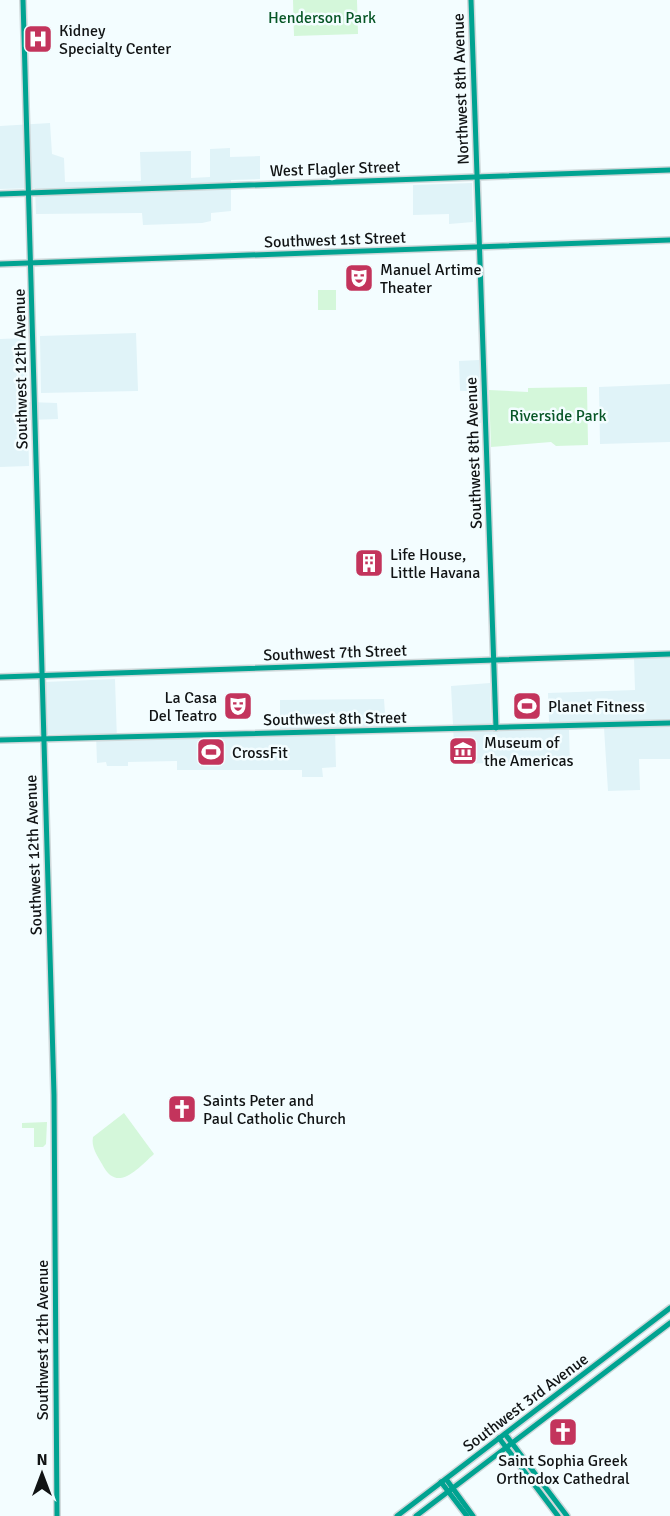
<svg xmlns="http://www.w3.org/2000/svg" width="670" height="1516" font-family="Signika,sans-serif">
  <rect width="100%" height="100%" fill="#f3fdff"/>
  <g fill="#e0f3f8">
    <path d="M 50,123 L 52,154 L 64,158 L 65,182 L 141,181 L 140,152 L 191,151 L 191,178 L 210,177 L 210,149 L 230,148 L 230,157 L 260,156 L 260,179 L 231,180 L 231,211 L 211,213 L 211,221 L 202,223 L 143,225 L 142,213 L 36,214 L 35,188 L 0,189 L 0,126 Z"/>
    <path d="M 472,183 L 473,222 L 449,224 L 449,214 L 413,215 L 413,185 Z"/>
    <path d="M 136,333 L 138,391 L 41,393 L 40,336 Z"/>
    <path d="M 26,338 L 28,402 L 57,403 L 58,419 L 28,420 L 29,466 L 0,467 L 0,339 Z"/>
    <path d="M 479,360 L 481,423 L 470,423 L 470,391 L 460,391 L 459,361 Z"/>
    <path d="M 670,384 L 670,442 L 600,444 L 599,387 Z"/>
    <path d="M 670,657 L 670,759 L 639,759 L 640,790 L 608,791 L 604,728 L 569,730 L 570,765 L 529,762 L 455,764 L 451,686 L 490,683 L 491,724 L 549,722 L 548,693 L 635,690 L 634,658 Z"/>
    <path d="M 115,679 L 117,741 L 280,736 L 280,700 L 384,699 L 386,728 L 335,728 L 336,767 L 322,768 L 323,777 L 302,777 L 302,770 L 177,770 L 177,761 L 128,762 L 128,766 L 107,766 L 106,762 L 97,763 L 96,734 L 47,734 L 45,682 Z"/>
  </g>
  <g fill="#d4f7da">
    <path d="M 293,0 L 357,0 L 358,34 L 294,36 Z"/>
    <rect x="318" y="290" width="18" height="20"/>
    <path d="M 587,387 L 588,445 L 556,446 L 551,442 L 491,447 L 489,390 L 528,392 L 528,388 Z"/>
    <path d="M 124,1113 L 154,1154 C 137,1169 117,1194 102,1164 C 97,1155 91,1147 93,1137 Z"/>
    <path d="M 47,1122 L 46,1144 L 43,1147 L 34,1147 L 34,1128 L 22,1128 L 22,1123 Z"/>
  </g>
  <g fill="none" stroke-linecap="round" stroke-linejoin="round">
    <g stroke="#cfd8da" stroke-width="8">
      <g id="major">
        <path d="M 23,0 L 54,1095 L 57,1516"/>
        <path d="M 471,0 L 496,728"/>
        <path d="M 0,194 L 670,170"/>
        <path d="M 0,264 L 670,240"/>
        <path d="M 0,677 L 670,654"/>
        <path d="M 0,740 L 670,723"/>
        <path d="M 505,1434 L 567,1516"/>
        <path d="M 499,1438 L 558,1516"/>
        <path d="M 446,1479 L 473,1516"/>
        <path d="M 441,1482 L 467,1516"/>
        <path d="M 397,1516 L 670,1308"/>
        <path d="M 416,1516 L 670,1323"/>
      </g>
    </g>
    <use href="#major" stroke="#00a391" stroke-width="5"/>
  </g>
  <defs>
    <g id="hospital-square" transform="scale(1.5)"><rect x="-9" y="-9" width="18" height="18" rx="4" fill="#c3345c" stroke="#f3fdff"/><path d="M-5-5h3v3.5h4V-5h3V5h-3V1.5h-4V5h-3Z" fill="#fff"/></g>
    <g id="theatre-square" transform="scale(1.5)"><rect x="-9" y="-9" width="18" height="18" rx="4" fill="#c3345c" stroke="#f3fdff"/><path d="M-5-5.5Q0-4 5-5.5V0Q5 5 0 6Q-5 5-5 0ZM-3.3-2.5H-1v1.5H-3.3ZM1-2.5H3.3v1.5H1ZM-2.8 1Q0 5.5 2.8 1Z" fill="#fff"/></g>
    <g id="building-square" transform="scale(1.5)"><rect x="-9" y="-9" width="18" height="18" rx="4" fill="#c3345c" stroke="#f3fdff"/><path d="M-4-6H4V6H1V3H-1V6H-4ZM-2.5-4.3h1.7v1.8h-1.7ZM.8-4.3h1.7v1.8H.8ZM-2.5-1h1.7V.8h-1.7ZM.8-1h1.7V.8H.8Z" fill="#fff"/></g>
    <g id="stadium-square" transform="scale(1.5)"><rect x="-9" y="-9" width="18" height="18" rx="4" fill="#c3345c" stroke="#f3fdff"/><path d="M0-5a6.5 5 0 1 0 0 10a6.5 5 0 1 0 0-10ZM-3.5-1.8h7v3.6h-7Z" fill="#fff"/></g>
    <g id="museum-square" transform="scale(1.5)"><rect x="-9" y="-9" width="18" height="18" rx="4" fill="#c3345c" stroke="#f3fdff"/><path d="M0-6L6-3V-2H-6V-3ZM-5-1h2V3h-2ZM-1-1h2V3h-2ZM3-1h2V3H3ZM-6 4H6V6H-6Z" fill="#fff"/></g>
    <g id="church-square" transform="scale(1.5)"><rect x="-9" y="-9" width="18" height="18" rx="4" fill="#c3345c" stroke="#f3fdff"/><path d="M-1.2-6h2.4v3.5h3.3v2.4h-3.3V6h-2.4V-.1h-3.3v-2.4h3.3Z" fill="#fff"/></g>
  </defs>
  <g fill-rule="evenodd">
    <use href="#hospital-square" x="38" y="39"/>
    <use href="#theatre-square" x="359" y="278"/>
    <use href="#building-square" x="369" y="563"/>
    <use href="#theatre-square" x="238" y="706"/>
    <use href="#stadium-square" x="527" y="706"/>
    <use href="#museum-square" x="463" y="751"/>
    <use href="#stadium-square" x="211" y="752"/>
    <use href="#church-square" x="182" y="1109"/>
    <use href="#church-square" x="563" y="1432"/>
  </g>
  <g text-anchor="middle" stroke-width="5" stroke-linejoin="round" paint-order="stroke">
    <g font-size="16" fill="#075626" stroke="#f3fdff">
      <text x="322" y="23">Henderson Park</text>
      <text x="558" y="421">Riverside Park</text>
    </g>
    <g font-size="16" fill="#111415" stroke="#f3fdff" text-anchor="start">
      <text x="59" y="36">Kidney<tspan x="59" dy="18">Specialty Center</tspan></text>
      <text x="380" y="275">Manuel Artime<tspan x="380" dy="18">Theater</tspan></text>
      <text x="390" y="560">Life House,<tspan x="390" dy="18">Little Havana</tspan></text>
      <text x="217" y="703" text-anchor="end">La Casa<tspan x="217" dy="18">Del Teatro</tspan></text>
      <text x="548" y="712">Planet Fitness</text>
      <text x="484" y="748">Museum of<tspan x="484" dy="18">the Americas</tspan></text>
      <text x="232" y="758">CrossFit</text>
      <text x="203" y="1106">Saints Peter and<tspan x="203" dy="18">Paul Catholic Church</tspan></text>
      <text x="563" y="1466" text-anchor="middle">Saint Sophia Greek<tspan x="563" dy="18">Orthodox Cathedral</tspan></text>
    </g>
    <g font-size="16" fill="#111415" stroke="#f3fdff">
      <text transform="translate(460 89) rotate(-92)" y="6">Northwest 8th Avenue</text>
      <text transform="translate(335 168) rotate(-2)" y="6">West Flagler Street</text>
      <text transform="translate(335 239) rotate(-2)" y="6">Southwest 1st Street</text>
      <text transform="translate(20 369) rotate(-91)" y="6">Southwest 12th Avenue</text>
      <text transform="translate(473 453) rotate(-92)" y="6">Southwest 8th Avenue</text>
      <text transform="translate(335 652) rotate(-2)" y="6">Southwest 7th Street</text>
      <text transform="translate(335 718) rotate(-1)" y="6">Southwest 8th Street</text>
      <text transform="translate(33 855) rotate(-92)" y="6">Southwest 12th Avenue</text>
      <text transform="translate(42 1340) rotate(-90)" y="6">Southwest 12th Avenue</text>
      <text transform="translate(525 1402) rotate(-37)" y="6">Southwest 3rd Avenue</text>
    </g>
  </g>
  <g transform="translate(42 1474)" stroke="#f3fdff" stroke-width="4.5" paint-order="stroke">
  <path d="M0-4.5L10 22L0 15L-10 22Z" fill="#111415"/>
  <text y="-9" font-size="16" font-weight="bold" text-anchor="middle" fill="#111415">N</text>
  </g>
</svg>
